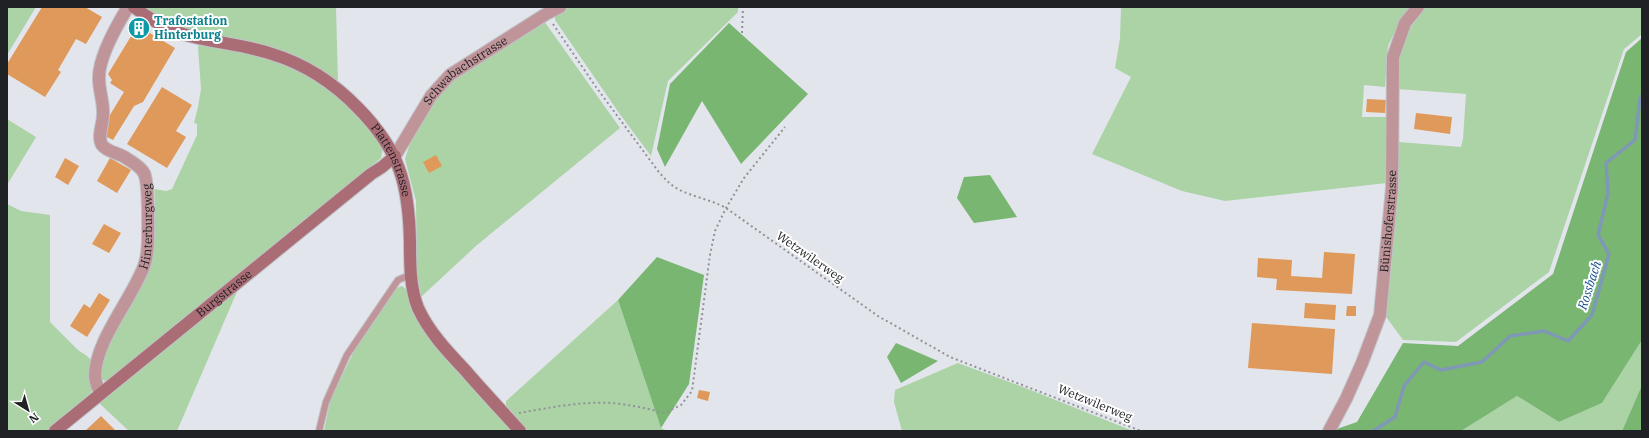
<svg xmlns="http://www.w3.org/2000/svg" width="1649" height="438" font-family="'IBM Plex Serif',serif">
  <rect width="100%" height="100%" fill="#e3e5ec"/>
  <g fill="#abd3a5">
    <path d="M 7,7 L 36,7 L 7,55 Z"/>
    <path d="M 143,7 L 336,7 L 338,83 L 307,63 L 279,50 L 177,26 L 163,20 Z"/>
    <path d="M 568,7 L 738,7 L 738,12 L 668,81 L 651,156 L 619,113 L 555,20 L 555,13 Z"/>
    <path d="M 1121,7 L 1412,7 L 1399,23 L 1388,46 L 1385,87 L 1364,85 L 1362,117 L 1386,117 L 1387,183 L 1225,201 L 1182,191 L 1092,154 L 1131,77 L 1115,68 L 1120,38 Z"/>
    <path d="M 1426,7 L 1642,7 L 1642,34 L 1624,49 L 1549,272 L 1456,342 L 1403,340 L 1384,314 L 1391,272 L 1399,142 L 1461,147 L 1463,139 L 1466,94 L 1397,89 L 1397,61 L 1405,35 Z"/>
    <path d="M 544,21 L 620,128 L 477,245 L 421,297 L 417,271 L 416,201 L 405,159 L 412,137 L 433,101 L 454,78 Z"/>
    <path d="M 199,44 L 272,57 L 305,73 L 325,85 L 351,107 L 362,120 L 383,148 L 381,158 L 346,187 L 108,382 L 101,379 L 101,359 L 150,263 L 155,201 L 154,189 L 166,191 L 172,189 L 197,135 L 197,124 L 194,123 L 198,107 L 201,89 L 198,47 Z"/>
    <path d="M 7,119 L 36,137 L 7,185 Z"/>
    <path d="M 7,204 L 21,211 L 50,215 L 50,322 L 78,350 L 87,356 L 94,363 L 92,390 L 87,400 L 49,431 L 7,431 Z"/>
    <path d="M 402,286 L 406,289 L 415,312 L 513,431 L 324,431 L 330,401 L 354,351 L 397,288 Z"/>
    <path d="M 239,287 L 177,431 L 129,431 L 98,402 Z"/>
    <path d="M 618,300 L 661,428 L 668,431 L 528,431 L 506,405 L 506,401 Z"/>
    <path d="M 1642,340 L 1642,385 L 1622,431 L 1461,431 L 1517,396 L 1559,422 L 1602,403 Z"/>
    <path d="M 958,363 L 1023,387 L 1133,431 L 902,431 L 894,402 L 895,390 Z"/>
  </g>
  <g fill="#79b671">
    <path d="M 729,23 L 808,94 L 741,164 L 702,101 L 665,167 L 657,149 L 670,84 Z"/>
    <path d="M 1642,38 L 1642,340 L 1602,403 L 1559,422 L 1517,396 L 1461,431 L 1331,431 L 1357,422 L 1403,343 L 1458,346 L 1553,274 L 1626,52 Z"/>
    <path d="M 990,175 L 1017,217 L 974,223 L 957,198 L 964,177 Z"/>
    <path d="M 657,257 L 704,275 L 689,384 L 661,428 L 618,300 Z"/>
    <path d="M 896,343 L 938,361 L 901,383 L 887,357 Z"/>
    <path d="M 1642,385 L 1642,431 L 1622,431 Z"/>
  </g>
  <g fill="none" stroke-linecap="round" stroke-linejoin="round">
    <path stroke="#7f98b6" stroke-width="3.5" d="M 1373,431 L 1395,417 L 1404,386 L 1424,362 L 1441,370 L 1482,362 L 1510,336 L 1544,331 L 1568,341 L 1592,315 L 1609,254 L 1598,235 L 1608,193 L 1606,163 L 1635,140 L 1640,99 L 1642,95"/>
  </g>
  <g fill="#df995a">
    <path d="M 42,7 L 85,7 L 102,17 L 86,44 L 76,39 L 58,70 L 61,72 L 45,97 L 7,74 L 7,64 Z"/>
    <path d="M 139,25 L 142,26 L 139,32 L 135,30 Z"/>
    <path d="M 143,29 L 175,48 L 143,102 L 134,106 L 113,140 L 105,136 L 110,115 L 124,92 L 110,83 L 112,80 L 108,74 L 133,33 L 140,33 Z"/>
    <path d="M 162,87 L 192,105 L 176,131 L 186,137 L 167,168 L 127,144 Z"/>
    <path d="M 1367,99 L 1386,100 L 1385,113 L 1366,112 Z"/>
    <path d="M 1416,113 L 1452,117 L 1450,134 L 1414,129 Z"/>
    <path d="M 436,155 L 442,166 L 429,173 L 423,162 Z"/>
    <path d="M 65,158 L 79,166 L 68,185 L 55,177 Z"/>
    <path d="M 110,158 L 131,170 L 117,193 L 97,181 Z"/>
    <path d="M 104,224 L 121,233 L 109,253 L 92,244 Z"/>
    <path d="M 1324,252 L 1355,254 L 1352,294 L 1276,290 L 1277,279 L 1257,277 L 1258,258 L 1292,260 L 1291,276 L 1322,278 Z"/>
    <path d="M 99,293 L 110,300 L 87,337 L 70,326 L 84,304 L 90,308 Z"/>
    <path d="M 1305,303 L 1336,305 L 1335,320 L 1304,318 Z"/>
    <path d="M 1347,306 L 1356,306 L 1356,316 L 1346,316 Z"/>
    <path d="M 1252,323 L 1335,329 L 1332,374 L 1248,368 Z"/>
    <path d="M 699,390 L 710,392 L 708,401 L 697,398 Z"/>
    <path d="M 101,416 L 116,431 L 85,431 Z"/>
  </g>
  <g fill="none" stroke-linecap="round" stroke-linejoin="round">
    <g stroke="#c0c2c8" stroke-width="8">
      <path id="lane" d="M 319,431 L 326,402 L 347,355 L 398,280 L 410,275"/>
    </g>
    <g stroke="#c0c2c8" stroke-width="14">
      <g id="street">
        <path id="s1" d="M 395,156 L 431,96 L 450,75 L 546,14 L 560,7"/>
        <path id="s2" d="M 100,393 C 98,388 95,382 95,376 C 95,341 132,299 144,266 C 147,258 148,245 148,236 C 148,224 149,183 144,173 C 140,166 132,162 126,158 C 119,153 107,152 102,145 C 97,137 103,124 103,115 C 104,103 99,91 99,79 C 98,58 117,25 128,7"/>
        <path id="s3" d="M 1329,431 L 1346,399 L 1362,363 L 1380,315 L 1392,188 L 1393,57 L 1405,23 L 1418,7"/>
      </g>
    </g>
    <g stroke="#c0c2c8" stroke-width="14">
      <g id="secondary">
        <path id="s4" d="M 134,7 C 149,19 165,28 183,34 C 212,43 243,44 272,54 C 305,64 335,84 359,109 C 400,151 409,185 410,243 C 410,264 410,288 418,308 C 429,332 447,351 465,370 C 483,391 502,411 520,431"/>
        <path id="s5" d="M 55,431 L 371,174 L 382,167 L 395,156"/>
      </g>
    </g>
    <g stroke="#909297" stroke-width="2" stroke-dasharray="2 3" stroke-linecap="butt">
      <path d="M 553,24 L 596,87 L 658,171 C 665,179 672,187 682,191 C 697,198 712,200 726,208 L 878,316 L 950,357 L 1141,431"/>
      <path d="M 742,33 L 743,7"/>
      <path d="M 519,413 C 548,408 582,401 612,403 C 630,405 647,408 664,413 L 681,405 L 692,391 L 710,255 L 715,231 L 726,208 L 744,178 L 785,127"/>
    </g>
    <use href="#lane" stroke="#c0959a" stroke-width="6"/>
    <use href="#street" stroke="#c0959a" stroke-width="12"/>
    <use href="#secondary" stroke="#aa6d75" stroke-width="12"/>
  </g>
  <defs>
    <g id="building-disc" transform="scale(1.15)"><circle r="9.5" fill="#0f9aa8" stroke="#fff"/><path d="M-4-6H4V6H1V3H-1V6H-4ZM-2.5-4.3h1.7v1.8h-1.7ZM.8-4.3h1.7v1.8H.8ZM-2.5-1h1.7V.8h-1.7ZM.8-1h1.7V.8H.8Z" fill="#fff"/></g>
  </defs>
  <g fill-rule="evenodd">
    <use href="#building-disc" x="139" y="28"/>
  </g>
  <g text-anchor="middle" stroke-width="4" stroke-linejoin="round" paint-order="stroke">
    <g font-size="12" font-weight="bold" fill="#0d838f" stroke="#fff" text-anchor="start">
      <text x="154" y="25">Trafostation<tspan x="154" dy="14">Hinterburg</tspan></text>
    </g>
    <g font-size="12" fill="#202124" stroke="#fff">
      <text dy="4" stroke="none"><textPath href="#s1" startOffset="113">Schwabachstrasse</textPath></text>
      <text dy="4" stroke="none"><textPath href="#s4" startOffset="313">Plattenstrasse</textPath></text>
      <text dy="4" stroke="none"><textPath href="#s3" startOffset="221">Bünishoferstrasse</textPath></text>
      <text dy="4" stroke="none"><textPath href="#s2" startOffset="179">Hinterburgweg</textPath></text>
      <text transform="translate(810 257) rotate(35)" y="4">Wetzwilerweg</text>
      <text dy="4" stroke="none"><textPath href="#s5" startOffset="218">Burgstrasse</textPath></text>
      <text transform="translate(1095 403) rotate(22)" y="4">Wetzwilerweg</text>
    </g>
    <g font-size="13" font-style="italic" fill="#114c89" stroke="#fff">
      <text transform="translate(1589 285) rotate(-72)" y="5">Rossbach</text>
    </g>
  </g>
  <rect width="1649" height="438" fill="none" stroke="#202124" stroke-width="16"/>
  <g transform="translate(28 410) rotate(143)" stroke="#ffffff" stroke-width="3" paint-order="stroke">
  <path d="M0-3L7 15L0 10L-7 15Z" fill="#202124"/>
  <text y="-6" font-size="11" font-weight="bold" text-anchor="middle" fill="#202124">N</text>
  </g>
</svg>
